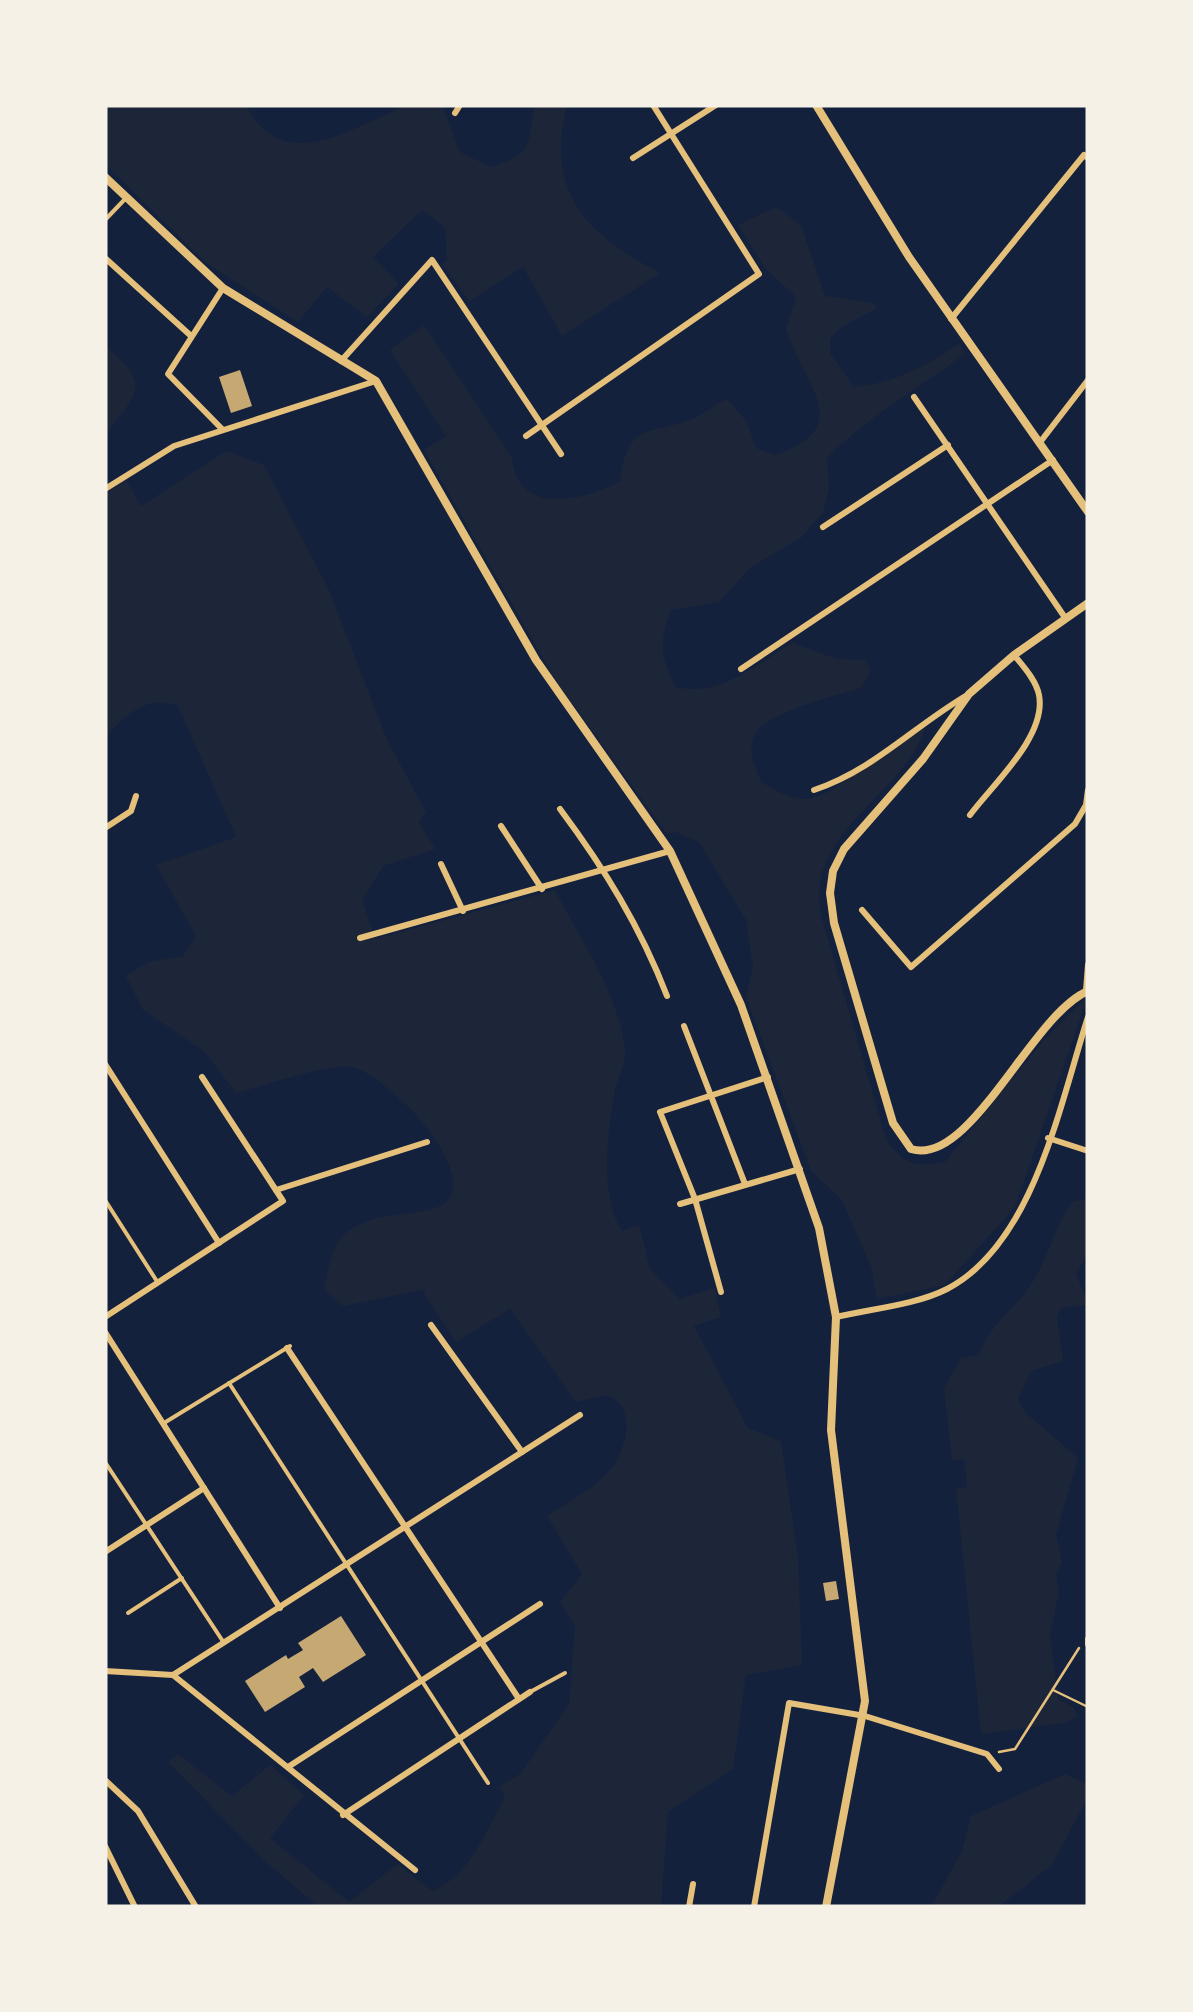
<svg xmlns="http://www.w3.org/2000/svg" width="1193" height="2012" font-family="Rubik,sans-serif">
  <rect width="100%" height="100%" fill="#14213d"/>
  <g fill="#1d2539">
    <path d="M 105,105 L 246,105 C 281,175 347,131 396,110 C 410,104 426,105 442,105 L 460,152 L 491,167 C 537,152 526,145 535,105 L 567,105 C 545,193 586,234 660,273 L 562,336 L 523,267 L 469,301 L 442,264 L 447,260 L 445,228 L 422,210 L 373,257 L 399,284 L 367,317 L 327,287 L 298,322 L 206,263 L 105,164 Z"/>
    <path d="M 776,207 L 801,225 L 825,296 L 874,303 L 877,308 L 840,328 L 830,339 L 830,353 L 854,387 C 894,383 927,366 959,344 L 965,353 C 919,389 868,416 827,458 L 829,488 L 823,512 L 802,537 L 750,568 L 719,602 L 671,610 C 659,641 660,658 676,687 C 720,697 756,665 792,643 L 837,659 L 866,660 L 871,670 L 861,688 C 838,695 763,713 754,736 C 747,751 756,768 761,782 C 774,789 789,799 805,799 C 841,798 891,734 928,719 C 910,795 804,827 821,915 L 885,1136 C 899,1163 916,1168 945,1162 L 1043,1041 L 1088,996 L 1015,1207 L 945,1285 L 877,1299 L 871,1267 L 842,1200 L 811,1171 L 746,997 L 753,966 L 746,920 L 699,842 L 676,832 L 667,834 L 556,681 L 424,450 L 446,436 L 390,350 L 424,325 L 512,458 C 518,517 584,501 620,481 C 629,419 648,437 694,418 C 706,414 714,404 727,399 L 747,422 L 756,448 L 775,455 C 857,426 805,389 786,329 L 796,297 L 765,268 L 738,225 Z"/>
    <path d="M 105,346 C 153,384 137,394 105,435 Z"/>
    <path d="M 226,451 L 264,465 L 329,590 L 387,740 L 426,812 L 419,822 L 435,849 L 383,866 L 362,900 L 375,939 L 555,890 C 580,939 620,996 625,1051 C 626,1066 616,1081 614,1095 C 607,1133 600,1198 622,1231 L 639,1225 L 650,1269 L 680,1299 L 715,1288 L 721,1317 L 694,1326 L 748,1428 L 781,1441 L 798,1558 L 802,1665 L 746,1675 L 733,1769 L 668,1812 L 661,1907 L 319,1907 L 268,1864 L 168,1762 L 178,1754 L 232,1796 L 270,1765 L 304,1795 L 270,1838 L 349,1902 L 398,1864 L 432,1891 C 468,1878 487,1830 505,1797 L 499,1787 L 521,1773 L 569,1704 L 575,1626 L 560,1602 L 582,1574 L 547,1516 C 564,1505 596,1487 609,1471 C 627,1450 638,1407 607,1395 L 576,1402 L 510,1309 L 456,1342 L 423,1292 L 427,1289 L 343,1306 L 324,1290 C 328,1272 330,1247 345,1234 C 369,1213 404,1216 432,1209 C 485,1195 425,1121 405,1104 C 389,1090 370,1069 348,1067 C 327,1064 259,1087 236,1093 L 204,1051 L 143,1010 L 126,976 L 148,962 L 183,956 L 196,936 L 156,865 L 236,837 L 178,706 C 145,694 128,715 105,736 L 105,494 L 126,480 L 141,506 Z"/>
    <path d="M 1088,1199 L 1088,1253 L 1076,1273 L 1088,1305 L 1061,1308 L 1057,1317 L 1063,1361 L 1031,1371 L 1018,1399 L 1026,1413 L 1078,1458 L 1056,1535 L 1062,1562 L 1056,1575 L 1059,1591 L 1050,1636 L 1058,1699 L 1073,1707 L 1078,1716 L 1064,1723 L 981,1734 L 956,1489 L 967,1487 L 964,1459 L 952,1460 L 944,1388 L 961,1358 L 979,1355 C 991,1323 1011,1313 1030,1286 C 1049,1259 1053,1227 1073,1201 Z"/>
    <path d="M 1065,1774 L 1088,1784 L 1088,1797 L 1052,1865 L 998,1907 L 931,1907 L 962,1851 L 971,1816 Z"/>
  </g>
  <g fill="#c6a872">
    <path d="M 240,370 L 252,406 L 231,413 L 219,377 Z"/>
    <path d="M 836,1581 L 839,1599 L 826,1601 L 823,1583 Z"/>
    <path d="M 341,1616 L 366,1655 L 323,1682 L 313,1668 L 299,1677 L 305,1687 L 265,1712 L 245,1681 L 286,1655 L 288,1659 L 303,1650 L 298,1643 Z"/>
  </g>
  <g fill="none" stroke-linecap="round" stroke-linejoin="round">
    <g stroke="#e5c07b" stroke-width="2.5">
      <path d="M 1053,1690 L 1088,1707"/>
      <path d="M 999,1752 L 1015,1749 L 1079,1648"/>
    </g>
    <g stroke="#e5c07b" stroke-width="4">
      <path d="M 105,220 L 126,198"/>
      <path d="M 105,1200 L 158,1283"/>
      <path d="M 229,1383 L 488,1783"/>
      <path d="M 164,1423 L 290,1346"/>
      <path d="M 105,1462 L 224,1643"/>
      <path d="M 128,1613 L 182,1578"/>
      <path d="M 530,1692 L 565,1673"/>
    </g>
    <g stroke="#e5c07b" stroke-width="6">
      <path d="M 455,113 L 460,105"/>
      <path d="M 633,158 L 716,105"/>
      <path d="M 105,258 L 190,335"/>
      <path d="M 951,319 L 1084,155 L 1088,158"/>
      <path d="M 341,361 L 432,260 L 561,454"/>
      <path d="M 914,397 L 1066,619"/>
      <path d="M 222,429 L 168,374 L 223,288"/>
      <path d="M 526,436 L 759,274 L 653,105"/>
      <path d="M 1041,441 L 1088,380"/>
      <path d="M 105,489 L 174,446 L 376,381"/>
      <path d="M 823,527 L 948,445"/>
      <path d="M 741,669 L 1053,460"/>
      <path d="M 814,790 C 874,770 915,725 969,694"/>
      <path d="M 560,809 C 604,868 640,926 667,996"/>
      <path d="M 970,815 C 993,784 1047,736 1039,695 C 1036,680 1023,666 1014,655"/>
      <path d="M 501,826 L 542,889"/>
      <path d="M 105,828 L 131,811 L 136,796"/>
      <path d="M 441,864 L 463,911"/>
      <path d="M 862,910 L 911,967 L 1075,824 L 1086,805 L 1088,790"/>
      <path d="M 360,938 L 670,851"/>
      <path d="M 1086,990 L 1088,965"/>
      <path d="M 684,1026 L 745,1184"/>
      <path d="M 105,1064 L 219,1243"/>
      <path d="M 1048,1138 L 1088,1151"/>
      <path d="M 276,1190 L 427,1142"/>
      <path d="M 680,1204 L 800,1169"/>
      <path d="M 721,1292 L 695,1199 L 660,1112 L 768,1077"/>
      <path d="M 105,1317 L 283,1201 L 202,1077"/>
      <path d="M 836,1317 C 870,1309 916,1305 947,1289 C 1034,1244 1060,1103 1088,1017"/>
      <path d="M 431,1325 L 522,1452"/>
      <path d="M 105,1332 L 280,1608"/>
      <path d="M 287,1348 L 519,1699"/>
      <path d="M 105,1552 L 204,1488"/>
      <path d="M 1088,1639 L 1088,1644"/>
      <path d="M 105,1671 L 173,1675 L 580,1415"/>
      <path d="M 173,1675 L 415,1870"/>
      <path d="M 288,1767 L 540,1604"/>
      <path d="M 105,1780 L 138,1811 L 196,1907"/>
      <path d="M 343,1815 L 530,1692"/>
      <path d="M 105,1846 L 135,1907"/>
      <path d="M 689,1907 L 693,1884"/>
      <path d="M 754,1907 L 789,1703 L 865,1716 L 987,1754 L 999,1769"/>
    </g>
    <g stroke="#e5c07b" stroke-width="8">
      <path d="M 816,105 L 909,257 L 1088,512"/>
      <path d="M 105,177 L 223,288 L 376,381 L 536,660 L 670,851 L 741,1005 L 819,1228 L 836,1317 L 831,1430 L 865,1701 L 826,1907"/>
      <path d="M 1088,603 L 1014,655 L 969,694 L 923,759 L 844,849 L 833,871 L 830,893 L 834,923 L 893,1123 L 911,1149 C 970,1168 1032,1014 1088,991"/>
    </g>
  </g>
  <rect width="1193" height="2012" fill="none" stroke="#f6f1e7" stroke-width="215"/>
</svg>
